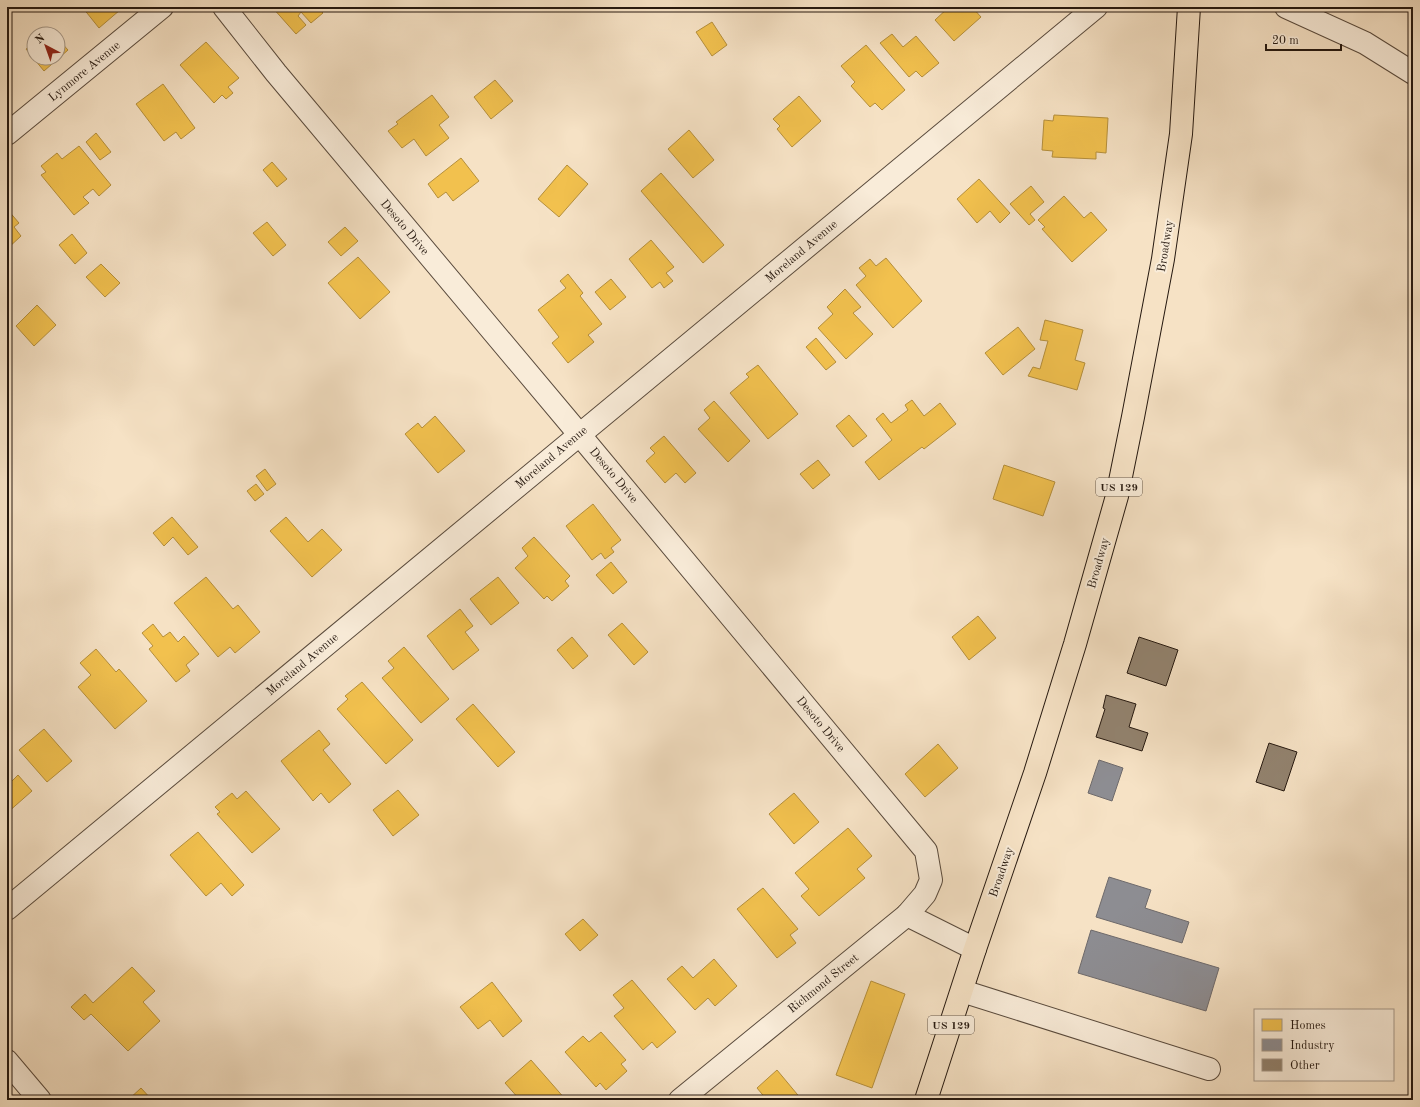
<svg xmlns="http://www.w3.org/2000/svg" width="1420" height="1107" font-family="'Old Standard TT',serif">
  <rect width="100%" height="100%" fill="#f6e2c5"/>
  <filter id="stains"><feTurbulence type="fractalNoise" baseFrequency=".005" numOctaves="4"/><feColorMatrix values="0 0 0 0 .2 0 0 0 0 .09 0 0 0 0 .02 0 0 0 .5 -.17"/></filter>
  <radialGradient id="worn" r=".72"><stop offset=".6" stop-color="#630" stop-opacity="0"/><stop offset="1" stop-color="#630" stop-opacity=".3"/></radialGradient>
  <g fill="#f2c14e" stroke="#b58f3b">
    <path d="M 85,7 L 118,7 L 120,10 L 99,28 L 83,8 Z"/>
    <path d="M 272,7 L 317,7 L 323,13 L 311,23 L 301,12 L 298,16 L 306,25 L 296,34 Z"/>
    <path d="M 949,7 L 972,7 L 981,17 L 954,41 L 935,20 Z"/>
    <path d="M 712,22 L 727,45 L 712,56 L 696,32 Z"/>
    <path d="M 50,29 L 54,34 L 45,34 Z"/>
    <path d="M 892,34 L 903,47 L 916,36 L 939,63 L 922,77 L 916,71 L 909,77 L 880,43 Z"/>
    <path d="M 58,39 L 68,50 L 44,71 L 26,49 L 34,43 L 34,58 L 58,58 Z"/>
    <path d="M 206,42 L 239,78 L 228,87 L 233,93 L 226,99 L 222,95 L 214,103 L 180,65 Z"/>
    <path d="M 866,45 L 905,90 L 882,110 L 875,103 L 870,107 L 851,86 L 855,82 L 841,66 Z"/>
    <path d="M 495,80 L 513,101 L 491,119 L 474,97 Z"/>
    <path d="M 163,84 L 195,128 L 181,139 L 176,132 L 164,141 L 136,104 Z"/>
    <path d="M 432,95 L 449,117 L 439,125 L 449,138 L 426,156 L 414,139 L 402,148 L 388,131 L 398,124 L 396,122 Z"/>
    <path d="M 799,96 L 821,121 L 792,147 L 777,129 L 780,126 L 773,119 Z"/>
    <path d="M 1054,115 L 1108,118 L 1106,153 L 1096,152 L 1096,159 L 1052,157 L 1053,151 L 1042,150 L 1044,120 L 1053,121 Z"/>
    <path d="M 689,130 L 714,160 L 693,178 L 668,149 Z"/>
    <path d="M 96,133 L 111,152 L 100,160 L 86,142 Z"/>
    <path d="M 79,146 L 111,185 L 99,196 L 93,189 L 83,197 L 89,203 L 74,215 L 41,175 L 46,172 L 41,166 L 57,153 L 62,159 Z"/>
    <path d="M 461,158 L 479,181 L 453,201 L 446,192 L 438,198 L 428,184 Z"/>
    <path d="M 272,162 L 287,179 L 277,187 L 263,170 Z"/>
    <path d="M 567,165 L 588,184 L 559,217 L 538,199 Z"/>
    <path d="M 661,173 L 724,245 L 703,263 L 641,191 Z"/>
    <path d="M 979,179 L 1010,213 L 1000,223 L 990,211 L 977,223 L 957,199 Z"/>
    <path d="M 1031,186 L 1044,202 L 1030,214 L 1035,220 L 1029,225 L 1010,204 Z"/>
    <path d="M 1064,196 L 1084,218 L 1091,212 L 1107,230 L 1072,262 L 1042,229 L 1045,227 L 1038,220 Z"/>
    <path d="M 7,209 L 19,223 L 14,227 L 21,236 L 7,249 Z"/>
    <path d="M 267,222 L 286,245 L 273,256 L 253,233 Z"/>
    <path d="M 345,227 L 358,241 L 341,256 L 328,242 Z"/>
    <path d="M 72,234 L 87,253 L 75,264 L 59,245 Z"/>
    <path d="M 651,240 L 674,267 L 666,273 L 673,281 L 664,288 L 660,282 L 652,288 L 629,259 Z"/>
    <path d="M 358,257 L 390,292 L 360,319 L 328,283 Z"/>
    <path d="M 886,258 L 922,301 L 893,328 L 856,285 L 866,276 L 859,268 L 870,259 L 876,266 Z"/>
    <path d="M 101,264 L 120,283 L 105,297 L 86,277 Z"/>
    <path d="M 568,274 L 583,293 L 580,296 L 602,324 L 588,335 L 594,342 L 568,363 L 552,343 L 559,337 L 538,310 L 566,288 L 560,281 Z"/>
    <path d="M 611,279 L 626,297 L 610,310 L 595,292 Z"/>
    <path d="M 845,289 L 861,307 L 853,313 L 873,334 L 846,359 L 818,328 L 833,314 L 827,307 Z"/>
    <path d="M 37,305 L 56,325 L 34,346 L 16,326 Z"/>
    <path d="M 1045,320 L 1083,330 L 1075,360 L 1085,363 L 1077,390 L 1028,376 L 1033,367 L 1040,369 L 1048,341 L 1040,340 Z"/>
    <path d="M 1018,327 L 1035,349 L 1003,375 L 985,353 Z"/>
    <path d="M 816,338 L 836,362 L 826,370 L 806,347 Z"/>
    <path d="M 758,365 L 798,414 L 768,439 L 730,393 L 749,377 L 746,374 Z"/>
    <path d="M 912,400 L 924,416 L 940,403 L 956,424 L 924,449 L 922,447 L 879,480 L 865,462 L 892,440 L 876,419 L 883,413 L 891,423 L 908,410 L 905,405 Z"/>
    <path d="M 714,401 L 750,441 L 728,462 L 698,429 L 710,418 L 704,410 Z"/>
    <path d="M 849,415 L 867,436 L 853,447 L 836,426 Z"/>
    <path d="M 435,416 L 465,451 L 438,473 L 405,434 L 418,423 L 422,428 Z"/>
    <path d="M 664,436 L 696,473 L 685,483 L 676,473 L 665,483 L 646,461 L 655,453 L 650,448 Z"/>
    <path d="M 818,460 L 830,475 L 813,489 L 800,474 Z"/>
    <path d="M 1004,465 L 1055,482 L 1043,516 L 993,499 Z"/>
    <path d="M 265,469 L 276,484 L 267,491 L 256,476 Z"/>
    <path d="M 256,484 L 264,494 L 255,501 L 247,491 Z"/>
    <path d="M 593,504 L 621,540 L 611,548 L 614,552 L 605,559 L 601,553 L 592,560 L 566,526 Z"/>
    <path d="M 172,517 L 198,547 L 188,555 L 173,537 L 164,546 L 153,533 Z"/>
    <path d="M 286,517 L 308,542 L 322,529 L 342,550 L 312,577 L 270,531 Z"/>
    <path d="M 534,537 L 570,576 L 565,581 L 569,586 L 552,601 L 547,596 L 544,599 L 515,568 L 528,556 L 522,548 Z"/>
    <path d="M 611,562 L 627,582 L 613,594 L 596,575 Z"/>
    <path d="M 206,577 L 233,609 L 238,605 L 260,632 L 235,653 L 230,647 L 218,657 L 174,603 Z"/>
    <path d="M 498,577 L 519,603 L 491,625 L 470,599 Z"/>
    <path d="M 460,609 L 473,626 L 465,632 L 479,650 L 453,670 L 427,636 Z"/>
    <path d="M 978,616 L 996,638 L 969,660 L 952,637 Z"/>
    <path d="M 622,623 L 648,652 L 634,665 L 608,635 Z"/>
    <path d="M 153,624 L 163,637 L 170,632 L 178,642 L 184,636 L 199,654 L 186,665 L 190,671 L 176,682 L 149,649 L 153,646 L 142,633 Z"/>
    <path d="M 572,637 L 588,656 L 573,669 L 557,650 Z"/>
    <path d="M 404,647 L 449,699 L 421,723 L 382,678 L 394,668 L 388,661 Z"/>
    <path d="M 96,649 L 116,672 L 119,669 L 147,701 L 115,729 L 78,687 L 91,675 L 80,663 Z"/>
    <path d="M 362,682 L 413,740 L 386,764 L 337,709 L 348,699 L 345,696 Z"/>
    <path d="M 473,704 L 515,752 L 498,767 L 456,719 Z"/>
    <path d="M 44,729 L 72,761 L 47,782 L 19,750 Z"/>
    <path d="M 319,730 L 330,744 L 323,750 L 351,784 L 329,803 L 321,793 L 313,801 L 281,761 Z"/>
    <path d="M 938,744 L 958,768 L 925,797 L 905,774 Z"/>
    <path d="M 18,775 L 32,791 L 7,813 L 7,784 L 8,785 Z"/>
    <path d="M 398,790 L 419,815 L 393,836 L 373,810 Z"/>
    <path d="M 246,791 L 280,829 L 252,853 L 217,814 L 220,812 L 215,807 L 232,793 L 237,799 Z"/>
    <path d="M 794,793 L 819,822 L 794,844 L 769,814 Z"/>
    <path d="M 848,828 L 872,856 L 857,869 L 865,878 L 819,916 L 801,896 L 809,889 L 795,873 Z"/>
    <path d="M 198,832 L 244,885 L 232,896 L 221,883 L 206,896 L 170,855 Z"/>
    <path d="M 763,888 L 798,929 L 790,935 L 796,943 L 777,958 L 737,909 Z"/>
    <path d="M 583,919 L 598,935 L 580,951 L 565,934 Z"/>
    <path d="M 714,959 L 737,986 L 715,1006 L 708,998 L 695,1010 L 667,979 L 682,966 L 693,978 Z"/>
    <path d="M 132,967 L 155,991 L 143,1002 L 160,1021 L 128,1051 L 91,1014 L 84,1020 L 71,1007 L 85,994 L 93,1003 Z"/>
    <path d="M 632,980 L 676,1032 L 657,1048 L 652,1042 L 643,1050 L 614,1016 L 624,1008 L 613,995 Z"/>
    <path d="M 871,981 L 905,994 L 872,1088 L 836,1075 Z"/>
    <path d="M 492,982 L 522,1021 L 503,1037 L 490,1020 L 478,1029 L 460,1007 Z"/>
    <path d="M 601,1032 L 626,1060 L 621,1064 L 627,1071 L 606,1090 L 600,1083 L 596,1087 L 565,1052 L 583,1036 L 589,1042 Z"/>
    <path d="M 531,1060 L 566,1100 L 520,1100 L 505,1083 Z"/>
    <path d="M 777,1070 L 802,1100 L 767,1100 L 757,1088 Z"/>
    <path d="M 141,1088 L 152,1100 L 128,1100 Z"/>
  </g>
  <g fill="#8d8d92" stroke="#6e6a6b">
    <path d="M 1099,760 L 1123,768 L 1112,801 L 1088,793 Z"/>
    <path d="M 1109,877 L 1151,890 L 1145,908 L 1189,922 L 1182,943 L 1096,917 Z"/>
    <path d="M 1091,930 L 1219,968 L 1206,1011 L 1078,973 Z"/>
  </g>
  <g fill="#92826e" stroke="#261910">
    <path d="M 1139,637 L 1178,650 L 1166,686 L 1127,673 Z"/>
    <path d="M 1106,695 L 1136,704 L 1129,727 L 1148,733 L 1142,751 L 1096,737 L 1105,709 L 1103,708 Z"/>
    <path d="M 1269,743 L 1297,752 L 1284,791 L 1256,782 Z"/>
  </g>
  <g fill="none" stroke-linecap="round" stroke-linejoin="round">
    <g stroke="#5a4b3d" stroke-width="24">
      <g id="minor">
        <path d="M 224,7 L 276,73 L 579,434 L 926,851 L 931,880 L 925,894 L 907,915 L 680,1100"/>
        <path d="M 1286,7 L 1365,43 L 1413,73"/>
        <path d="M 7,134 L 162,7"/>
        <path d="M 7,909 L 1096,7"/>
        <path d="M 907,915 L 975,949"/>
        <path d="M 962,991 L 1209,1069"/>
        <path d="M 7,1061 L 40,1100"/>
      </g>
    </g>
    <g stroke="#261910" stroke-width="24">
      <path id="major" d="M 926,1100 L 975,949 L 1035,773 L 1075,644 L 1117,496 L 1133,417 L 1163,259 L 1181,134 L 1189,7"/>
    </g>
    <use href="#minor" stroke="#f9ecd9" stroke-width="22"/>
    <use href="#major" stroke="#f6e2c5" stroke-width="22"/>
  </g>
  <g text-anchor="middle" stroke-width="4" stroke-linejoin="round" paint-order="stroke">
    <g fill="#f9ecd9" stroke="#65584c" stroke-width="1">
      <rect x="1096" y="478" width="46" height="18" rx="3"/>
      <rect x="928" y="1016" width="46" height="18" rx="3"/>
    </g>
    <g font-size="11" font-weight="bold" fill="#261910">
      <text x="1119" y="491">US 129</text>
      <text x="951" y="1029">US 129</text>
    </g>
    <g font-size="12" fill="#261910" stroke="#f9ecd9">
      <text transform="translate(84 71) rotate(-39)" y="4">Lynmore Avenue</text>
      <text transform="translate(405 227) rotate(50)" y="4">Desoto Drive</text>
      <text transform="translate(1165 246) rotate(-81)" y="4">Broadway</text>
      <text transform="translate(801 251) rotate(-40)" y="4">Moreland Avenue</text>
      <text transform="translate(551 457) rotate(-40)" y="4">Moreland Avenue</text>
      <text transform="translate(614 475) rotate(50)" y="4">Desoto Drive</text>
      <text transform="translate(1098 563) rotate(-74)" y="4">Broadway</text>
      <text transform="translate(302 664) rotate(-40)" y="4">Moreland Avenue</text>
      <text transform="translate(821 724) rotate(50)" y="4">Desoto Drive</text>
      <text transform="translate(1001 872) rotate(-71)" y="4">Broadway</text>
      <text transform="translate(823 983) rotate(-39)" y="4">Richmond Street</text>
    </g>
  </g>
  <rect width="1420" height="1107" fill="none" stroke="#f6e2c5" stroke-width="24"/>
  <rect x="8" y="8" width="1404" height="1091" fill="none" stroke="#261910" stroke-width="2"/>
  <rect x="12" y="12" width="1396" height="1083" fill="none" stroke="#261910"/>
  <rect x="1254" y="1009" width="140" height="72" fill="#f9ecd9" stroke="#a59889"/>
  <rect x="1262" y="1019" width="20" height="12" fill="#f2c14e" stroke="#a59889"/>
  <text x="1290" y="1029" font-size="12" fill="#261910">Homes</text>
  <rect x="1262" y="1039" width="20" height="12" fill="#8d8d92" stroke="#a59889"/>
  <text x="1290" y="1049" font-size="12" fill="#261910">Industry</text>
  <rect x="1262" y="1059" width="20" height="12" fill="#92826e" stroke="#a59889"/>
  <text x="1290" y="1069" font-size="12" fill="#261910">Other</text>
  <g transform="translate(46 46) rotate(319)"><circle r="19" fill="#f9ecd9" stroke="#a59889"/>
  <path d="M0-3L7 15L0 10L-7 15Z" fill="#8f2418"/>
  <text y="-6" font-size="11" font-weight="bold" text-anchor="middle" fill="#261910">N</text>
  </g>
  <path d="M1266 44v6h75v-6" fill="none" stroke="#261910" stroke-width="2"/>
  <text x="1272" y="44" font-size="12" fill="#261910" stroke="#f9ecd9" stroke-width="3" paint-order="stroke">20 m</text>
  <rect width="100%" height="100%" filter="url(#stains)"/>
  <rect width="100%" height="100%" fill="url(#worn)"/>
</svg>
